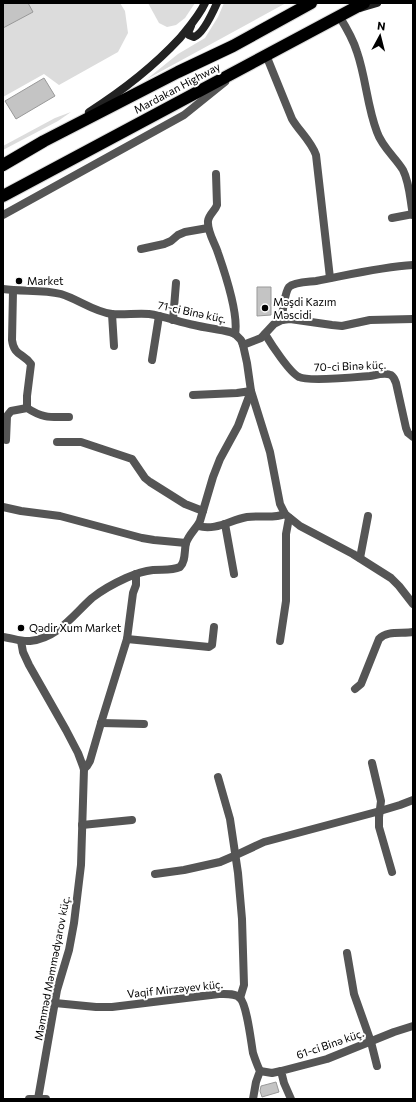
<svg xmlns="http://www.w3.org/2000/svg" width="416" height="1102" font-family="Commissioner,sans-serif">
  <rect width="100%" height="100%" fill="#fff"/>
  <g fill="#dcdcdc">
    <path d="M 3,3 L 120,3 L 125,11 L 128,33 L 118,52 L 59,85 L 44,74 L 3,97 Z"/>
    <path d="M 148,3 L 195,3 L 185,18 L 176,25 L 167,27 L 159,23 Z"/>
    <path d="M 224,3 L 286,3 L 147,79 L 178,54 L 205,38 L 218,17 Z"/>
    <path d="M 71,112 L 58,121 L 3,150 L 3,146 L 55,118 Z"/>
  </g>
  <g fill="#c4c4c4" stroke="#999">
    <path d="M 3,3 L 28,3 L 33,12 L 3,28 Z"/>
    <path d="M 44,78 L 55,96 L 16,119 L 5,101 Z"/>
    <path d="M 257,287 L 271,287 L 271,315 L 257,316 Z"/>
    <path d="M 276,1082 L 279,1092 L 262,1097 L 260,1091 L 261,1086 Z"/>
  </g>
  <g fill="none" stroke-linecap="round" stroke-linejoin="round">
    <g stroke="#dbdbdb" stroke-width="14">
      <g id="motorway">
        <path d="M 3,165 L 44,141 L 178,72 L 233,46 L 311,3"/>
        <path d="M 3,196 L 364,3"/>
      </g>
    </g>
    <g stroke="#555" stroke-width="8">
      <path d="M 266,55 L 292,119 C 299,131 311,141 316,155 L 330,278"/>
      <path d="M 216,174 L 217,205 C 215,211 209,214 208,221 C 207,232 215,243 218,253 C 225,273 239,314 235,334"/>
      <path d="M 3,215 L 184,115 L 225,82"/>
      <path d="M 392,218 L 413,214"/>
      <path d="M 141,249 L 164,244 L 171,241 L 178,235 L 185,232 L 208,228"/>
      <path d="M 3,289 C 22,292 42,289 61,294 C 78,299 94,312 112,314 C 124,315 137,313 149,314 C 164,316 179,322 194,325 C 206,328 218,329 230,332 L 235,334 L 241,340 L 243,345 L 247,363 L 251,391 L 238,426 L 220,459 L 213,477 L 200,521 C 196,529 189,534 186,543 C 184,551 186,561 180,567 C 171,571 162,569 153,570 C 144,571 135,574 126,578 C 115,583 102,590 92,598 C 73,615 58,638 30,641 C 21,642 12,638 3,637"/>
      <path d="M 13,291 L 12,340 C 14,356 23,353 31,364 L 27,396 L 27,408"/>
      <path d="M 112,314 L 114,346"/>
      <path d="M 173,320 L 176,283"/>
      <path d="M 282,320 C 282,314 285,292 289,287 C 294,282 309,282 316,281 C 348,275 380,267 413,265"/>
      <path d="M 265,334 C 271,344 290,373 299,377 C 309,382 357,377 370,376 C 376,375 385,372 391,375 C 394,377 395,380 396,383 L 406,428 L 408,433 L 413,437"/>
      <path d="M 243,345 L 261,338 L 274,324 L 282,320 L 290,319 L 332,325 L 342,326 L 370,320 L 413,319"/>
      <path d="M 152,360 L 159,316"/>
      <path d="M 193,395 L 237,393 L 251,391 L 270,452 L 280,504 L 285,514 L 300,526 L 353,554 L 391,578 L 399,586 L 413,604"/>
      <path d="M 6,440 L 7,416 L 11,411 L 27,408 C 44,419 51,417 69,417"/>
      <path d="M 57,442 L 81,442 L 132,459 L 145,478 L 150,482 L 185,504 L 203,511"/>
      <path d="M 3,507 L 21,511 L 60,516 L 142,538 L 154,540 L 186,543"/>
      <path d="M 225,524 L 234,574"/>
      <path d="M 198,526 C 216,531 230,520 247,517 C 259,515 273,519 285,514"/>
      <path d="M 360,558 L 368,516"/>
      <path d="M 127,639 L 209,647 L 212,645 L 214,627"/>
      <path d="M 21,641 L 23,652 L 29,665 L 66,730 L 78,753 L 84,769 L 81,865 L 74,923 L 69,950 L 57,990 L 38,1099"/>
      <path d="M 280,641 L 286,601 L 286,534 L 289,518"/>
      <path d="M 355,689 L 361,684 L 379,639 C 387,630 402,634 413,632"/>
      <path d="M 101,723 L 144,724"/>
      <path d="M 372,763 L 381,801 L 379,817 L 379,827 L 392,872"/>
      <path d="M 84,769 L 87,766 L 90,761 L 101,723 L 127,639 L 133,593 L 136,585 L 136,574"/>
      <path d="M 218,777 L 230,819 L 238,873 L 242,919 L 244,985 L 240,998"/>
      <path d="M 82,825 L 132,820"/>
      <path d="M 155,874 L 184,870 L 220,862 L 234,856 L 264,842 L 380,811 L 400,805 L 413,800"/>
      <path d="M 347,953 L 354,994 L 371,1042 L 377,1066"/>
      <path d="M 55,1003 L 96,1007 L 112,1007 L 219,994 C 225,994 235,993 240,998 C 247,1005 251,1042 253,1053 C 255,1059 257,1065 260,1071 L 256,1082 L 253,1099"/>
      <path d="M 260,1071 L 272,1073 L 281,1071"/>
      <path d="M 29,1099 L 46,1099"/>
      <path d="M 291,1099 L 284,1083 L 281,1071 L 327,1059 L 394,1032 L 413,1026"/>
    </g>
    <path stroke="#555" stroke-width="8" d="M 339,16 C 346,27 353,39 357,52 C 366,78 367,106 377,132 C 382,147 395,157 403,170 C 410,184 410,200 413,215"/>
    <g stroke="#222" stroke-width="8">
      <path d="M 360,8 L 377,3"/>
      <path d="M 191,26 L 188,33 L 189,35 L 194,37 C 203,34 213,12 217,3"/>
      <path d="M 89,112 C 122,91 153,67 180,38 C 189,27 199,16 205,3"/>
    </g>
    <use href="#motorway" stroke="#000" stroke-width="12"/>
  </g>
  <g fill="#000" stroke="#fff" stroke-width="1.5">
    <circle cx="19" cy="281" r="4"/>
    <circle cx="265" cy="308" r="4"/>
    <circle cx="21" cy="628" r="4"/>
  </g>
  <g text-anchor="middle" stroke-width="4" stroke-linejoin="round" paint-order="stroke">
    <g font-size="11" fill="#000" stroke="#fff">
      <text transform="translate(177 88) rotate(-28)" y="4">Mardakan Highway</text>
      <text transform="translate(192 312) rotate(12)" y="4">71-ci Binə küç.</text>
      <text transform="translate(350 366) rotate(-2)" y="4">70-ci Binə küç.</text>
      <text transform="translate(52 968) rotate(-79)" y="4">Məmməd Məmmədyarov küç.</text>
      <text transform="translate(175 989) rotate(-6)" y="4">Vaqif Mirzəyev küç.</text>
      <text transform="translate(330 1044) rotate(-19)" y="4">61-ci Binə küç.</text>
    </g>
    <g font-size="11" fill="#000" stroke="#fff" text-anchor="start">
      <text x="27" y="285">Market</text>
      <text x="273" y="306">Məşdi Kazım<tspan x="273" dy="13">Məscidi</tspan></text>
      <text x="29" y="632">Qədir Xum Market</text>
    </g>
  </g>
  <rect width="416" height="1102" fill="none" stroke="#000000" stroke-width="8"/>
  <g transform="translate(380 36) rotate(7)" stroke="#ffffff" stroke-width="3" paint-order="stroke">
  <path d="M0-3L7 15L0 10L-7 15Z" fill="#000000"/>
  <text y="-6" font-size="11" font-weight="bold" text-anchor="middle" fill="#000000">N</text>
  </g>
</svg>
